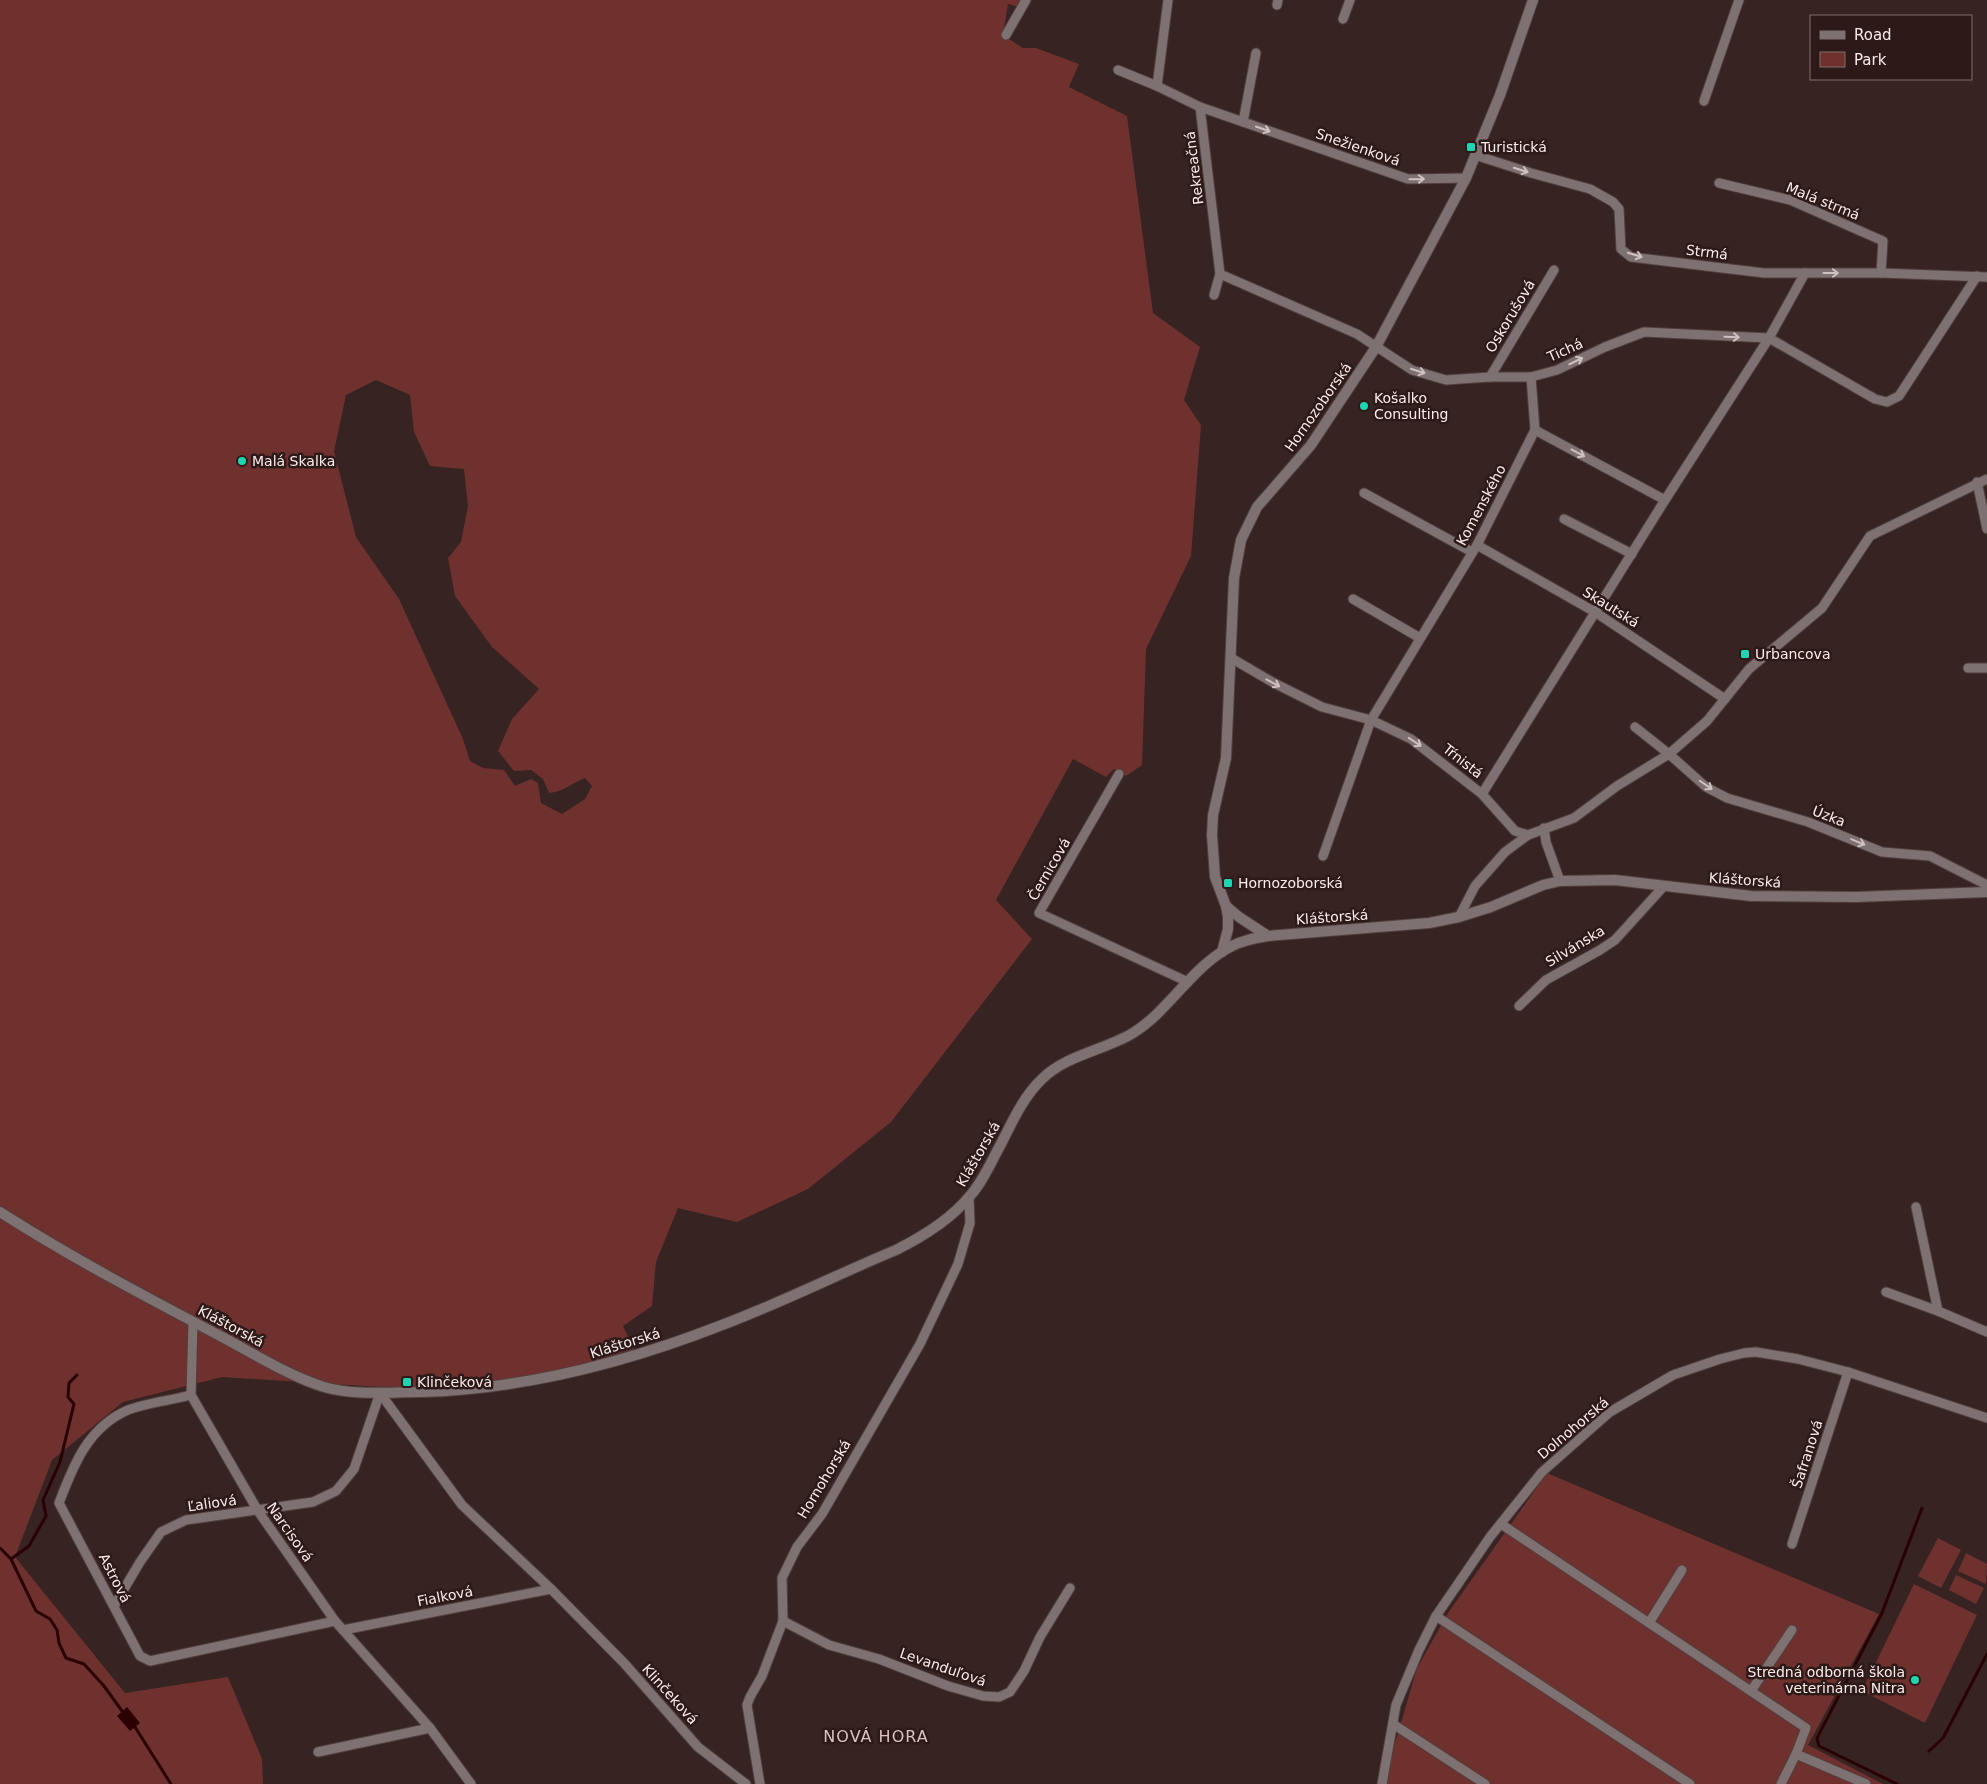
<svg xmlns="http://www.w3.org/2000/svg" width="1987" height="1784" font-family="'DejaVu Sans',sans-serif">
  <rect width="100%" height="100%" fill="#372322"/>
  <g fill="#6e312e" fill-rule="evenodd">
    <path d="M 0,0 L 1023,0 L 1019,7 L 1008,4 L 1003,35 L 1023,48 L 1036,48 L 1079,64 L 1069,87 L 1127,116 L 1153,313 L 1200,347 L 1184,400 L 1201,425 L 1191,556 L 1146,649 L 1142,765 L 1126,776 L 1114,769 L 1106,777 L 1073,759 L 996,900 L 1032,939 L 891,1122 L 808,1189 L 737,1222 L 678,1208 L 656,1262 L 652,1306 L 623,1326 L 634,1349 L 560,1372 L 429,1390 L 222,1377 L 123,1402 L 52,1460 L 15,1557 L 125,1693 L 228,1677 L 262,1759 L 263,1784 L 0,1784 ZM 376,380 L 410,395 L 414,432 L 430,466 L 464,469 L 468,506 L 461,542 L 448,558 L 455,596 L 492,647 L 539,689 L 512,719 L 498,751 L 514,771 L 531,770 L 543,779 L 549,793 C 563,792 572,783 585,778 L 592,786 L 585,799 L 562,814 L 541,803 L 538,783 L 531,779 L 515,786 L 504,770 L 483,768 L 470,761 L 463,739 L 399,599 L 356,537 L 334,451 L 346,395 Z"/>
    <path d="M 1547,1473 L 1879,1614 L 1808,1745 L 1883,1784 L 1386,1784 L 1393,1750 L 1417,1668 L 1448,1613 Z"/>
    <path d="M 1938,1538 L 1961,1550 L 1941,1588 L 1918,1576 Z"/>
    <path d="M 1966,1553 L 1987,1564 L 1986,1584 L 1958,1571 Z"/>
    <path d="M 1956,1575 L 1984,1588 L 1976,1604 L 1949,1590 Z"/>
    <path d="M 1914,1584 L 1977,1615 L 1925,1723 L 1862,1691 Z"/>
  </g>
  <path fill="#2b0002" d="M 127,1707 L 140,1723 L 130,1731 L 117,1716 Z"/>
  <g fill="none" stroke-linecap="round" stroke-linejoin="round">
    <g stroke="#2b0002" stroke-width="3">
      <path d="M 0,1548 L 11,1559 L 36,1611 L 50,1619 L 57,1630 L 59,1643 L 66,1658 L 84,1664 L 104,1686 L 122,1711"/>
      <path d="M 11,1559 L 29,1546 L 46,1516 L 43,1500 L 60,1462 L 74,1404 L 68,1397 L 69,1383 L 77,1375"/>
      <path d="M 135,1727 L 171,1784"/>
      <path d="M 1929,1751 L 1943,1738 L 1987,1654"/>
      <path d="M 1897,1784 L 1819,1746 L 1817,1738 L 1882,1613 L 1922,1508"/>
    </g>
    <g stroke="#523f3e" stroke-width="11">
      <g id="minor">
        <path d="M 1168,0 L 1157,86 L 1200,107 L 1408,179 L 1466,178"/>
        <path d="M 1277,5 L 1278,0"/>
        <path d="M 1343,19 L 1350,0"/>
        <path d="M 1006,35 L 1026,0"/>
        <path d="M 1118,70 L 1157,86"/>
        <path d="M 1704,101 L 1739,0"/>
        <path d="M 1200,107 L 1220,274 L 1357,334 L 1412,370 L 1446,380 L 1490,377 L 1531,377 L 1557,370 L 1605,347 L 1644,332 L 1769,338 L 1875,399 L 1887,402 L 1899,396 L 1977,276"/>
        <path d="M 1243,122 L 1256,53"/>
        <path d="M 1475,155 L 1531,173 L 1590,189 L 1613,202 L 1619,209 L 1621,249 L 1631,257 L 1764,273 L 1881,273 L 1987,277"/>
        <path d="M 1719,183 L 1790,200 L 1883,241 L 1881,273"/>
        <path d="M 1214,295 L 1220,274"/>
        <path d="M 1490,377 L 1554,270"/>
        <path d="M 1535,430 L 1665,500"/>
        <path d="M 1977,482 L 1987,529"/>
        <path d="M 1364,493 L 1472,552"/>
        <path d="M 1564,519 L 1632,554"/>
        <path d="M 1477,545 L 1595,612 L 1725,699"/>
        <path d="M 1353,599 L 1420,638"/>
        <path d="M 1231,658 L 1274,683 L 1322,707 L 1371,720 L 1411,739 L 1482,794 L 1515,831 L 1528,835"/>
        <path d="M 1968,668 L 1987,668"/>
        <path d="M 1635,727 L 1669,754 L 1706,787 L 1727,798 L 1808,822 L 1882,852 L 1930,856 L 1987,885"/>
        <path d="M 1119,774 L 1039,913 L 1188,982"/>
        <path d="M 1482,794 L 1665,500 L 1769,338 L 1805,273"/>
        <path d="M 1544,828 L 1546,842 L 1560,881"/>
        <path d="M 1323,856 L 1371,720 L 1477,545 L 1535,430 L 1531,377"/>
        <path d="M 1459,917 L 1475,886 L 1505,852 L 1528,835 L 1574,818 L 1617,786 L 1669,754 L 1707,721 L 1749,669 L 1822,608 L 1870,536 L 1987,479"/>
        <path d="M 1519,1006 L 1546,980 L 1600,950 L 1615,940 L 1664,886"/>
        <path d="M 1916,1207 L 1938,1311"/>
        <path d="M 1886,1292 L 1938,1311 L 1987,1332"/>
        <path d="M 193,1322 L 191,1395 L 258,1511 L 335,1621 L 430,1728 L 471,1784"/>
        <path d="M 380,1393 L 462,1505 L 551,1589 L 624,1663 L 698,1747 L 746,1784"/>
        <path d="M 191,1395 C 173,1400 145,1403 128,1410 C 88,1427 73,1466 59,1503 L 140,1656 L 150,1661 L 335,1621"/>
        <path d="M 1501,1524 L 1806,1728 L 1796,1754"/>
        <path d="M 1792,1544 L 1848,1372"/>
        <path d="M 114,1606 L 140,1562 L 161,1532 L 186,1520 L 313,1502 L 336,1491 L 354,1469 L 380,1393"/>
        <path d="M 1436,1616 L 1690,1784"/>
        <path d="M 783,1621 L 829,1645 L 879,1659 L 948,1686 L 983,1696 L 999,1697 L 1010,1692 L 1024,1671 L 1040,1637 L 1070,1588"/>
        <path d="M 1649,1623 L 1682,1570"/>
        <path d="M 343,1630 L 551,1589"/>
        <path d="M 1751,1691 L 1792,1630"/>
        <path d="M 1393,1724 L 1485,1784"/>
        <path d="M 318,1752 L 430,1728"/>
        <path d="M 760,1784 L 747,1705 L 750,1697 L 762,1676 L 783,1621 L 782,1578 L 797,1547 L 822,1514 L 920,1344 L 958,1264 L 970,1223 L 969,1198"/>
        <path d="M 1382,1784 L 1396,1705 L 1419,1650 L 1436,1616 L 1490,1537 L 1542,1472 L 1610,1412 L 1673,1375 L 1720,1359 L 1744,1353 L 1756,1352 L 1798,1359 L 1848,1372 L 1987,1418"/>
        <path d="M 1781,1784 L 1796,1754 L 1866,1784"/>
      </g>
    </g>
    <g stroke="#523f3e" stroke-width="12">
      <g id="tertiary">
        <path d="M 1226,906 L 1239,917 L 1268,936"/>
        <path d="M 1222,952 L 1228,929 L 1228,917 L 1226,906 L 1215,877 L 1212,835 L 1213,815 L 1226,758 L 1234,578 L 1241,540 L 1257,507 L 1311,445 L 1376,347 L 1466,178 L 1500,95 L 1533,0"/>
        <path d="M 0,1212 C 72,1258 148,1298 224,1338 C 256,1355 289,1376 324,1387 C 356,1396 388,1392 421,1392 C 525,1389 625,1363 722,1325 C 781,1303 838,1274 896,1250 C 922,1237 950,1220 969,1197 C 983,1182 992,1160 1002,1142 C 1013,1120 1024,1096 1042,1079 C 1066,1055 1105,1050 1133,1033 C 1170,1010 1192,966 1232,946 C 1243,940 1255,938 1268,936 L 1429,923 L 1459,917 L 1491,907 L 1543,885 L 1560,881 L 1615,880 L 1751,896 L 1856,897 L 1987,892"/>
      </g>
    </g>
    <use href="#minor" stroke="#7d7271" stroke-width="9"/>
    <use href="#tertiary" stroke="#7d7271" stroke-width="10"/>
  </g>
  <defs><path id="oneway-shaft" d="M-6 0H5M1.5-3L5.5 0L1.5 3" fill="none" stroke-width="1.6" stroke-linecap="round" stroke-linejoin="round" transform="scale(1.25)"/></defs>
  <g stroke="#cec1c0">
    <use href="#oneway-shaft" transform="translate(1263 129) rotate(19)"/>
    <use href="#oneway-shaft" transform="translate(1521 170) rotate(18)"/>
    <use href="#oneway-shaft" transform="translate(1417 179) rotate(-1)"/>
    <use href="#oneway-shaft" transform="translate(1635 255) rotate(17)"/>
    <use href="#oneway-shaft" transform="translate(1831 273)"/>
    <use href="#oneway-shaft" transform="translate(1732 337) rotate(2)"/>
    <use href="#oneway-shaft" transform="translate(1576 361) rotate(-26)"/>
    <use href="#oneway-shaft" transform="translate(1418 371) rotate(18)"/>
    <use href="#oneway-shaft" transform="translate(1578 453) rotate(28)"/>
    <use href="#oneway-shaft" transform="translate(1273 683) rotate(28)"/>
    <use href="#oneway-shaft" transform="translate(1415 742) rotate(34)"/>
    <use href="#oneway-shaft" transform="translate(1706 785) rotate(35)"/>
    <use href="#oneway-shaft" transform="translate(1858 842) rotate(22)"/>
  </g>
  <g fill="#1fd5b0" stroke="#2d1a18" stroke-width="2">
    <rect x="1466" y="142" width="10" height="10" rx="2.5"/>
    <circle cx="1364" cy="406" r="5"/>
    <circle cx="242" cy="461" r="5"/>
    <rect x="1740" y="649" width="10" height="10" rx="2.5"/>
    <rect x="1223" y="878" width="10" height="10" rx="2.5"/>
    <rect x="402" y="1377" width="10" height="10" rx="2.5"/>
    <circle cx="1915" cy="1680" r="5"/>
  </g>
  <g text-anchor="middle" stroke-width="5" stroke-linejoin="round" paint-order="stroke">
    <g font-size="14" fill="#faecea" stroke="#2d1a18">
      <text transform="translate(1358 147) rotate(19)" y="5">Snežienková</text>
      <text transform="translate(1194 168) rotate(-97)" y="5">Rekreačná</text>
      <text transform="translate(1823 201) rotate(22)" y="5">Malá strmá</text>
      <text transform="translate(1707 252) rotate(7)" y="5">Strmá</text>
      <text transform="translate(1510 316) rotate(-59)" y="5">Oskorušová</text>
      <text transform="translate(1565 350) rotate(-24)" y="5">Tichá</text>
      <text transform="translate(1318 407) rotate(-55)" y="5">Hornozoborská</text>
      <text transform="translate(1481 505) rotate(-62)" y="5">Komenského</text>
      <text transform="translate(1611 607) rotate(32)" y="5">Skautská</text>
      <text transform="translate(1463 761) rotate(38)" y="5">Tŕnistá</text>
      <text transform="translate(1829 816) rotate(21)" y="5">Úzka</text>
      <text transform="translate(1049 869) rotate(-60)" y="5">Černicová</text>
      <text transform="translate(1745 880) rotate(4)" y="5">Kláštorská</text>
      <text transform="translate(1332 917) rotate(-4)" y="5">Kláštorská</text>
      <text transform="translate(1575 946) rotate(-31)" y="5">Silvánska</text>
      <text transform="translate(978 1154) rotate(-60)" y="5">Kláštorská</text>
      <text transform="translate(231 1326) rotate(28)" y="5">Kláštorská</text>
      <text transform="translate(625 1343) rotate(-17)" y="5">Kláštorská</text>
      <text transform="translate(1573 1428) rotate(-40)" y="5">Dolnohorská</text>
      <text transform="translate(1807 1454) rotate(-72)" y="5">Šafranová</text>
      <text transform="translate(824 1479) rotate(-59)" y="5">Hornohorská</text>
      <text transform="translate(212 1503) rotate(-8)" y="5">Ľaliová</text>
      <text transform="translate(290 1532) rotate(55)" y="5">Narcisová</text>
      <text transform="translate(115 1578) rotate(63)" y="5">Astrová</text>
      <text transform="translate(445 1596) rotate(-11)" y="5">Fialková</text>
      <text transform="translate(943 1667) rotate(19)" y="5">Levanduľová</text>
      <text transform="translate(670 1694) rotate(48)" y="5">Klinčeková</text>
    </g>
    <g font-size="14" fill="#faecea" stroke="#2d1a18" text-anchor="start">
      <text x="1481" y="152">Turistická</text>
      <text x="1374" y="403">Košalko<tspan x="1374" dy="16">Consulting</tspan></text>
      <text x="252" y="466">Malá Skalka</text>
      <text x="1755" y="659">Urbancova</text>
      <text x="1238" y="888">Hornozoborská</text>
      <text x="417" y="1387">Klinčeková</text>
      <text x="1905" y="1677" text-anchor="end">Stredná odborná škola<tspan x="1905" dy="16">veterinárna Nitra</tspan></text>
    </g>
    <g font-size="16" letter-spacing="1" fill="#dcc2bf" stroke="#2d1a18">
      <text x="876" y="1742">NOVÁ HORA</text>
    </g>
  </g>
  <rect x="1810" y="15" width="162" height="65" fill="#2d1a18" stroke="#7f6e6c"/>
  <rect x="1820" y="31" width="25" height="8" fill="#7d7271" stroke="#7f6e6c"/>
  <text x="1854" y="40" font-size="15" fill="#faecea">Road</text>
  <rect x="1820" y="52" width="25" height="15" fill="#6e312e" stroke="#7f6e6c"/>
  <text x="1854" y="65" font-size="15" fill="#faecea">Park</text>
</svg>
